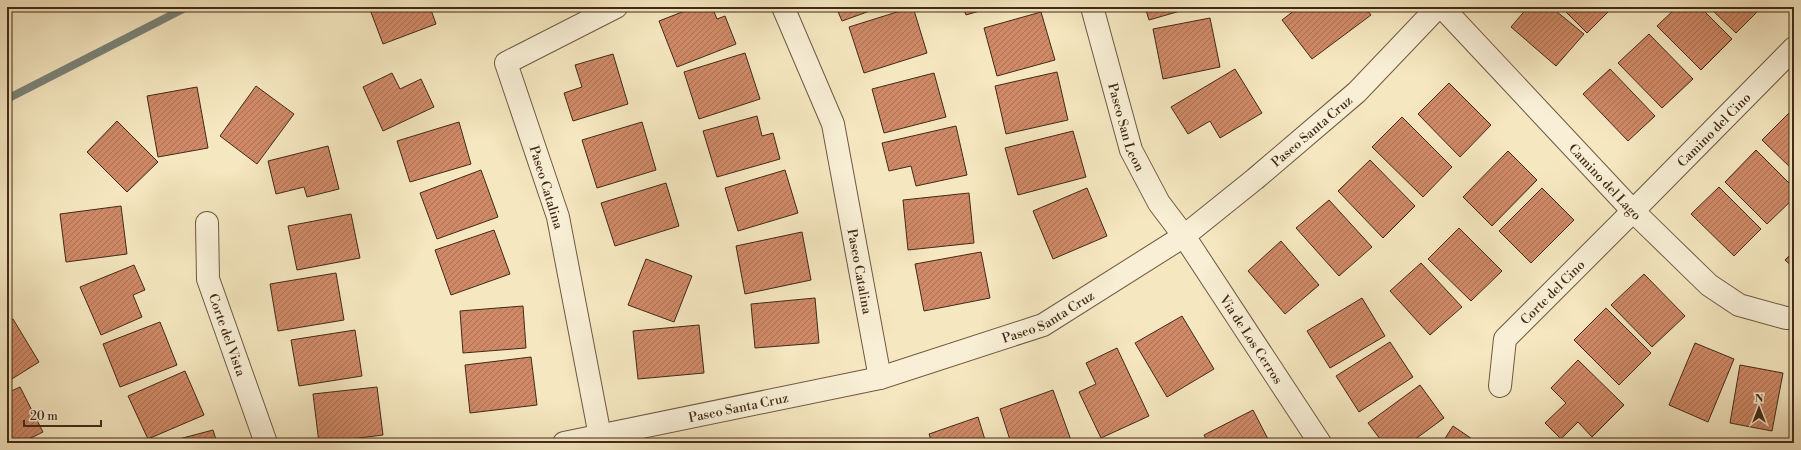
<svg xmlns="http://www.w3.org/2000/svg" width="1801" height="450" font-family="'Libre Bodoni',serif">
  <defs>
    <pattern id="building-hatch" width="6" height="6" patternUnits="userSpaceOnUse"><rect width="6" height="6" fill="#cf8967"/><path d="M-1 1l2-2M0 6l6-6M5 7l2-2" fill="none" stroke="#aa7054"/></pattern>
  </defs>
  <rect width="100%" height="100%" fill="#f5e7c0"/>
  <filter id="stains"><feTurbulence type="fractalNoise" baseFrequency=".005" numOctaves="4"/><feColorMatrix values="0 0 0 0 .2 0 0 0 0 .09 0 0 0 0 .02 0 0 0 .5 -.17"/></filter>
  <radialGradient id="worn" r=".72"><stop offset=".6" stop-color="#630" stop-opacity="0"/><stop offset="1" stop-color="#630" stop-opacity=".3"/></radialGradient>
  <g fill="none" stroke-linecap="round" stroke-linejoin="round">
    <path stroke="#7a8379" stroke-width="8" d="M 7,99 L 187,7"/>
  </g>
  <g fill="url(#building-hatch)" stroke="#422a16">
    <path d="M 369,7 L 430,7 L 436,24 L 383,44 Z"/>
    <path d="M 695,7 L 712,7 L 717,19 L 725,16 L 736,44 L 677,67 L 659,21 Z"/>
    <path d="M 836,7 L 881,7 L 842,21 Z"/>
    <path d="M 913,7 L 927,53 L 864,73 L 849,27 Z"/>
    <path d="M 963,7 L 993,7 L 966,15 Z"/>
    <path d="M 1145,7 L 1194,7 L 1149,20 Z"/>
    <path d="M 1299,7 L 1365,7 L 1371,15 L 1312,59 L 1282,20 Z"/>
    <path d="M 1528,7 L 1551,7 L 1584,34 L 1556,66 L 1511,27 Z"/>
    <path d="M 1561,7 L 1613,7 L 1587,33 Z"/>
    <path d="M 1677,7 L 1700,7 L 1732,39 L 1701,70 L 1657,26 Z"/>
    <path d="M 1709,7 L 1762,7 L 1736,33 Z"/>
    <path d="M 1041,12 L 1055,60 L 997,76 L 984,28 Z"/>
    <path d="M 1210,18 L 1220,67 L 1163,79 L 1153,29 Z"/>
    <path d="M 1649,34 L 1693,79 L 1662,108 L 1618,63 Z"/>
    <path d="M 745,53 L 760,99 L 699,119 L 684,72 Z"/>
    <path d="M 613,54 L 628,104 L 573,121 L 564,93 L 582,87 L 575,65 Z"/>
    <path d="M 1235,69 L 1262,113 L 1220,138 L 1210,121 L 1188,134 L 1171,107 Z"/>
    <path d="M 1610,69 L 1655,116 L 1628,141 L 1583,94 Z"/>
    <path d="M 1057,72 L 1068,120 L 1006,134 L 995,86 Z"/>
    <path d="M 392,73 L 400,89 L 421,79 L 434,107 L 383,131 L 363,87 Z"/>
    <path d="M 934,73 L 946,117 L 884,133 L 872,89 Z"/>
    <path d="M 1449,83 L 1491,125 L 1460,157 L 1418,114 Z"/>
    <path d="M 256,86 L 294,114 L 257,164 L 220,136 Z"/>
    <path d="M 197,87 L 208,148 L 158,157 L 147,96 Z"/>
    <path d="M 1792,110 L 1794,113 L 1794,171 L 1762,140 Z"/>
    <path d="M 757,116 L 762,136 L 773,133 L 780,159 L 717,177 L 703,131 Z"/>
    <path d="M 1402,117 L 1452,167 L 1423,197 L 1372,147 Z"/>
    <path d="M 117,121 L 158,162 L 127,192 L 87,152 Z"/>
    <path d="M 459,122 L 471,164 L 410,182 L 397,141 Z"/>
    <path d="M 642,122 L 656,170 L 597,188 L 582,140 Z"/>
    <path d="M 956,126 L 967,175 L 916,186 L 911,166 L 889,171 L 882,143 Z"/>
    <path d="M 1073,131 L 1086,177 L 1018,195 L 1005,148 Z"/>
    <path d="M 328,146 L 339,189 L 307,197 L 304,187 L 276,194 L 268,161 Z"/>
    <path d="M 1756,150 L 1794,188 L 1794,198 L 1767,224 L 1725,182 Z"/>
    <path d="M 1508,151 L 1537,180 L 1492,226 L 1463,197 Z"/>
    <path d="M 1370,160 L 1415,206 L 1383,238 L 1338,191 Z"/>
    <path d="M 481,170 L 498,217 L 437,239 L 420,193 Z"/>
    <path d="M 785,170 L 798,213 L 738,231 L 725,188 Z"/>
    <path d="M 666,183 L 679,226 L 615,246 L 601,203 Z"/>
    <path d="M 1719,187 L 1761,229 L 1734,256 L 1691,214 Z"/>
    <path d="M 1087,188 L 1107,236 L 1053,259 L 1033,211 Z"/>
    <path d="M 1542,188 L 1574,220 L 1531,263 L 1499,231 Z"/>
    <path d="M 969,193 L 974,243 L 908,250 L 903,200 Z"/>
    <path d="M 1329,200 L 1372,247 L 1339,276 L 1296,228 Z"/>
    <path d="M 121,206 L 127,254 L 66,262 L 60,214 Z"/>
    <path d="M 351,214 L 360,258 L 297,270 L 288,226 Z"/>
    <path d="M 1459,228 L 1502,271 L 1471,301 L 1428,259 Z"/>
    <path d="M 494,230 L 510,274 L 451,295 L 435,250 Z"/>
    <path d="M 802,232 L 811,280 L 745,294 L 736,246 Z"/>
    <path d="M 1281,241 L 1319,285 L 1285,314 L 1248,271 Z"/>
    <path d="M 1794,251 L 1794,268 L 1785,260 Z"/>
    <path d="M 981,252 L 990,298 L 924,311 L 915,264 Z"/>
    <path d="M 646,259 L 692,276 L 674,322 L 628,305 Z"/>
    <path d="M 1421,263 L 1462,307 L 1430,335 L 1390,291 Z"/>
    <path d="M 134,265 L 145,290 L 133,295 L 142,317 L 101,335 L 80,287 Z"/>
    <path d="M 336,273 L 344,320 L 278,331 L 270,284 Z"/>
    <path d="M 1644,274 L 1685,316 L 1652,347 L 1611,305 Z"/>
    <path d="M 815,298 L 819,343 L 755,348 L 751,304 Z"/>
    <path d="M 1362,298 L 1385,336 L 1330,368 L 1307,331 Z"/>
    <path d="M 523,306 L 526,348 L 463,353 L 460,311 Z"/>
    <path d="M 1606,308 L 1651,353 L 1619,385 L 1574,340 Z"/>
    <path d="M 1182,316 L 1214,369 L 1167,397 L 1135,343 Z"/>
    <path d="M 13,319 L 39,362 L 7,382 L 7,322 Z"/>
    <path d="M 160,322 L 177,365 L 120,387 L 103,344 Z"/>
    <path d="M 699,325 L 704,373 L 638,379 L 633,331 Z"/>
    <path d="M 355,330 L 362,376 L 299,386 L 291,340 Z"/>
    <path d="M 1390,342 L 1413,377 L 1359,412 L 1336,376 Z"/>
    <path d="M 1695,343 L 1734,359 L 1708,422 L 1669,405 Z"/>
    <path d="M 1117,348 L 1149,416 L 1101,438 L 1079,392 L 1096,384 L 1086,363 Z"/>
    <path d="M 531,357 L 537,405 L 470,413 L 465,365 Z"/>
    <path d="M 1578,360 L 1624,405 L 1592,437 L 1578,422 L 1561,439 L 1545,423 L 1566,403 L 1551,388 Z"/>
    <path d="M 1740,365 L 1783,373 L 1772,431 L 1730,423 Z"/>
    <path d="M 185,371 L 204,415 L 148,439 L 128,396 Z"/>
    <rect x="1792" y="374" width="2" height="60"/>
    <path d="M 1420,385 L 1444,418 L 1410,443 L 1383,443 L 1368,423 Z"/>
    <path d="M 20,387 L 43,432 L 21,443 L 7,443 L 7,393 Z"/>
    <path d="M 377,387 L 383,435 L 319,443 L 313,394 Z"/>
    <path d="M 1053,390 L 1072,443 L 1011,443 L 1000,409 Z"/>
    <path d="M 1253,410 L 1270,443 L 1208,443 L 1204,435 Z"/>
    <path d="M 978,417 L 986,443 L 932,443 L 929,434 Z"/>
    <path d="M 1453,426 L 1478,443 L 1442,443 Z"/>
    <path d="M 213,430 L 217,443 L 164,443 Z"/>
  </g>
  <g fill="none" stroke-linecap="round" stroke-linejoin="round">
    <g stroke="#6f5940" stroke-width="24">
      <g id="minor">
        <path id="s1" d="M 783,7 L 833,124 L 880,378"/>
        <path id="s2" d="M 1092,7 L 1131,150 L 1159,203 L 1184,236 L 1320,443"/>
        <path id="s3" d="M 1442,7 L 1633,211 L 1709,285 L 1739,305 L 1786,318 L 1794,318"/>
        <path id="s4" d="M 207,223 L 208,279 L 266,443"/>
        <path id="s5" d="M 1500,386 L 1505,339 L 1633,211 L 1794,48"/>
        <path d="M 600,436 L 558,217 L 506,63 L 616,7"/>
        <path id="s6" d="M 564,443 L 880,378 L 1043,325 L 1184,236 L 1255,179 L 1357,92 L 1438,7"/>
      </g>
    </g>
    <use href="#minor" stroke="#f8efd6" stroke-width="22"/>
  </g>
  <g text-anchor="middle" stroke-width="3.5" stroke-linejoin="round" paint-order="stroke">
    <g font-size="13" fill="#422a16" stroke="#f8efd6">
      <text dy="5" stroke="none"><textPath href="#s2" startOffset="125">Paseo San Leon</textPath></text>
      <text dy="5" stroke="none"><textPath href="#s5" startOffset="343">Camino del Cino</textPath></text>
      <text dy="5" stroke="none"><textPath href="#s6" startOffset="826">Paseo Santa Cruz</textPath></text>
      <text dy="5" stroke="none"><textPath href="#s3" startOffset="239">Camino del Lago</textPath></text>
      <text transform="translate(547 187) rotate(73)" y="5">Paseo Catalina</text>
      <text dy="5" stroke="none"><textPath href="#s1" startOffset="277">Paseo Catalina</textPath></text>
      <text dy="5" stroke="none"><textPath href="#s5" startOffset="114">Corte del Cino</textPath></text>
      <text dy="5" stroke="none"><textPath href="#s6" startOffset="502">Paseo Santa Cruz</textPath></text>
      <text dy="5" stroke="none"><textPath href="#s4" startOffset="115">Corte del Vista</textPath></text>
      <text dy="5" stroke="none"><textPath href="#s2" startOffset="373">Via de Los Cerros</textPath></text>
      <text dy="5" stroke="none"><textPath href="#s6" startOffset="178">Paseo Santa Cruz</textPath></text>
    </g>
  </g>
  <rect width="1801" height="450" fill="none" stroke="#f5e7c0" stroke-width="24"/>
  <rect x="8" y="8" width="1785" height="434" fill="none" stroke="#422a16" stroke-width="2"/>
  <rect x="12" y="12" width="1777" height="426" fill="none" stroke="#422a16"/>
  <g transform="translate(1759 408)" stroke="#f8efd6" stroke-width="3" paint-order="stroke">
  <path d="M0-3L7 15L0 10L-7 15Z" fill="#422a16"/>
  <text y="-6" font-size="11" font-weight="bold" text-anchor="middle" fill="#422a16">N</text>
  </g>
  <path d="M24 420v6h77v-6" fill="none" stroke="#422a16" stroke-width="2"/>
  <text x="30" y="420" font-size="12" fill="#422a16" stroke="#f8efd6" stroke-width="3" paint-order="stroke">20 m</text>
  <rect width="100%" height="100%" filter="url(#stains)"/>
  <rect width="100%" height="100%" fill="url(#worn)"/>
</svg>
